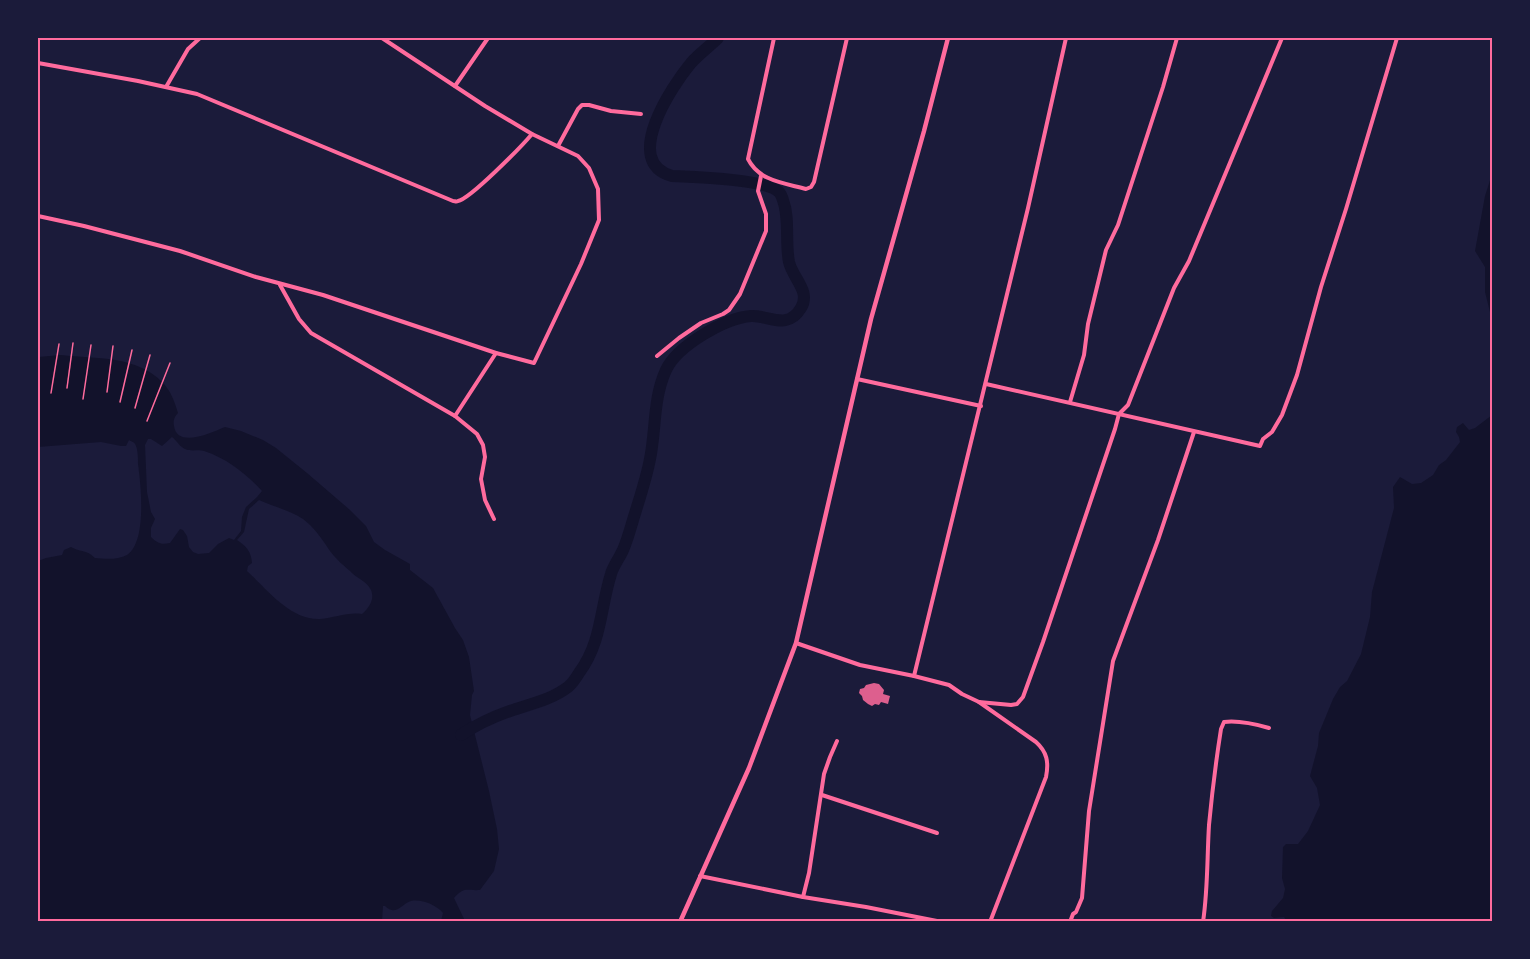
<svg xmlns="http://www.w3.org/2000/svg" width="1530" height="959" font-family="Manrope,sans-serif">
  <rect width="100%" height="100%" fill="#1b1b3a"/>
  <g fill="#12122b" fill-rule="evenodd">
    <path d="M 1492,174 L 1492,331 L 1490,327 L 1492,320 L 1485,292 L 1485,267 L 1475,251 L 1485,196 Z"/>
    <path d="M 61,355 C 96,359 137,355 163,383 C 171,391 175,403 178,413 C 174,417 173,421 174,426 C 177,449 213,432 225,427 L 241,431 L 263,440 L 276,448 L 307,473 L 350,510 L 366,526 L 374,542 L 385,550 L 410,564 L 410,570 L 433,588 L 455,628 L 463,640 L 469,657 L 474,691 L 472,695 L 470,715 L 489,791 L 497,829 L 499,849 L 494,871 L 480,890 C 466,891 465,886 454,898 L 465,921 L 441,921 L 443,913 C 436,905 422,899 411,901 C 401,904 396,917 385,906 L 383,906 L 382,921 L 38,921 L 38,561 L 46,558 L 62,555 L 64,550 L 71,547 C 82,553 86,549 95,558 C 105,559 118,560 127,555 C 147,542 141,485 138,464 C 138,459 138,451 136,446 C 135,442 132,442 129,440 L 126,446 L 121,446 L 101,442 L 38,447 L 38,357 ZM 172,437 C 177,441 180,447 185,449 C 192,452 198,449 204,451 C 228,459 245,473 262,491 L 257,497 L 246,507 L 242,517 L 241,531 L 234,540 L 229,538 L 218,544 L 209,553 L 198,554 L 193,552 L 189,547 L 187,536 L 183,530 L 180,529 L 170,543 C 161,545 157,543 151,537 L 151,528 L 155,519 L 151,512 L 147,492 L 145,445 L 148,439 L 151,439 L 162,446 ZM 259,500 C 274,507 289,510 303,519 C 314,527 322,539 330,551 C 335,558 343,565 350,571 C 356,578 367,581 371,590 C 375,599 369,608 362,614 C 347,612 334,618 320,619 C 290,620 267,589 247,571 L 248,566 L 252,563 C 251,551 246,546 237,540 L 244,532 L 249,509 Z"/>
    <path d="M 1492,415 L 1492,921 L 1287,922 L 1284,917 L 1274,918 L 1271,916 L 1272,911 L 1283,898 L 1285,889 L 1282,878 L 1283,847 L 1286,844 L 1298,844 L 1308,831 L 1320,805 L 1317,788 L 1310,776 L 1318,746 L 1319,733 L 1333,699 L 1340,687 L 1347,681 L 1361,654 L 1370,617 L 1372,592 L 1394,508 L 1393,487 L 1400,477 L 1412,484 L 1421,483 L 1433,475 L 1439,465 L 1446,460 L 1460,442 L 1459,437 L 1456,432 L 1457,427 L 1463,423 L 1469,430 L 1475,428 Z"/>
  </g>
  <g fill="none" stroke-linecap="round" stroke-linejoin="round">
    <path stroke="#12122b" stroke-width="12" d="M 461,735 C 476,725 493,717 510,711 C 530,704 551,700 568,687 C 573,683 576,678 579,673 C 602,642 600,609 611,574 C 613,566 619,559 623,550 C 627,541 630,530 633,520 C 639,500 646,480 650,459 C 656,430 653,398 666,370 C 677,346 725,318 751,316 C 769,315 787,331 801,308 C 811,291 793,279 789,262 C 785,242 790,219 783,200 C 782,197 781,194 779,192 C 766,179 693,177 672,176 C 621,162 672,86 691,63 C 699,54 710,46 718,38"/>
  </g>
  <path fill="#dd5f8e" d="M 874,683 L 879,684 L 884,690 L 883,694 L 890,696 L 888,704 L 881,702 L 879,705 L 875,704 L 872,706 L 868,704 L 863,700 L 862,696 L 859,693 L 860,689 L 864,688 L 866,685 Z"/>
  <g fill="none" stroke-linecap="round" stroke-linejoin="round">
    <g stroke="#ff6b9d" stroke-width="1.5">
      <path d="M 67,388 L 73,343"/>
      <path d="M 107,392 L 113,346"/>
      <path d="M 51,393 L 59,344"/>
      <path d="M 83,399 L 91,345"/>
      <path d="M 120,402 L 132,350"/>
      <path d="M 135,408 L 150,355"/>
      <path d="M 147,421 L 170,363"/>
    </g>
    <g stroke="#ff6b9d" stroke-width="4">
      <path d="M 774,38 L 748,159 C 759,181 784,183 806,189 L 811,187 L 814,182 L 847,38"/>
      <path d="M 38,63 L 138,81 L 197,94 L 453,201 C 455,201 456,202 458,201 C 470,199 522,146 532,134"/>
      <path d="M 455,86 L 488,38"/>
      <path d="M 166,87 L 188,49 L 200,38"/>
      <path d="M 558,146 L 578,109 L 582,105 L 589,105 L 611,111 L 641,114"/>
      <path d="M 38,216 L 84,226 L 180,251 L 256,277 L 323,295 L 496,353 L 534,363 L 581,264 L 599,220 L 598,189 L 589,168 L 578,156 L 532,134 L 485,106 L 382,38"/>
      <path d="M 280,285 L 299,319 L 311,333 L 455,416 L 477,434 L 483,445 L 485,457 L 481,479 L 485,500 L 494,519"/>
      <path d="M 657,356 L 679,338 L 701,323 L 723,314 L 729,310 L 740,294 L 766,231 L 766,214 L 758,191 L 761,176"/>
      <path d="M 857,379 L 981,406"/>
      <path d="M 986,384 L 1260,446 L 1263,439 L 1272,432 L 1282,415 L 1297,375 L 1321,287 L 1346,209 L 1397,38"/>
      <path d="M 1070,402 L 1084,355 L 1088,324 L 1106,250 L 1118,225 L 1163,87 L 1177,38"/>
      <path d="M 455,416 L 496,353"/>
      <path d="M 796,643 L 860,665 L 914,676 L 949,685 L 962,694 L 979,702 L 1036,742 C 1047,752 1049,762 1046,777 L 990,922"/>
      <path d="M 914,676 L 1028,208 L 1066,38"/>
      <path d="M 979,702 L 1011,705 L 1017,704 L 1023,697 L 1043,642 L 1115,429 L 1119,414 L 1128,405 L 1174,288 L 1189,261 L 1282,38"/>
      <path d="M 822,795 L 937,833"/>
      <path d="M 700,876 L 803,897 L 866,907 L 942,922"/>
      <path d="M 803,897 L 809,873 L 824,774 L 830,757 L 837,741"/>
      <path d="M 1070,922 L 1073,914 L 1076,912 L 1082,898 L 1089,811 L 1113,661 L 1158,540 L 1194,432"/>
      <path d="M 1203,922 C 1208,889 1207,857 1209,825 C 1212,793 1216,761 1221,729 L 1224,722 C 1239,720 1255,724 1269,728"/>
    </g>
    <path stroke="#ff6b9d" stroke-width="4.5" d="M 680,922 L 749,768 L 796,643 L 871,319 L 924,131 L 948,38"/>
  </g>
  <rect width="1530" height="959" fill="none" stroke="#1b1b3a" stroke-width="78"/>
  <rect x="39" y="39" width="1452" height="881" fill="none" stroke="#ff6b9d" stroke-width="2"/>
</svg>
